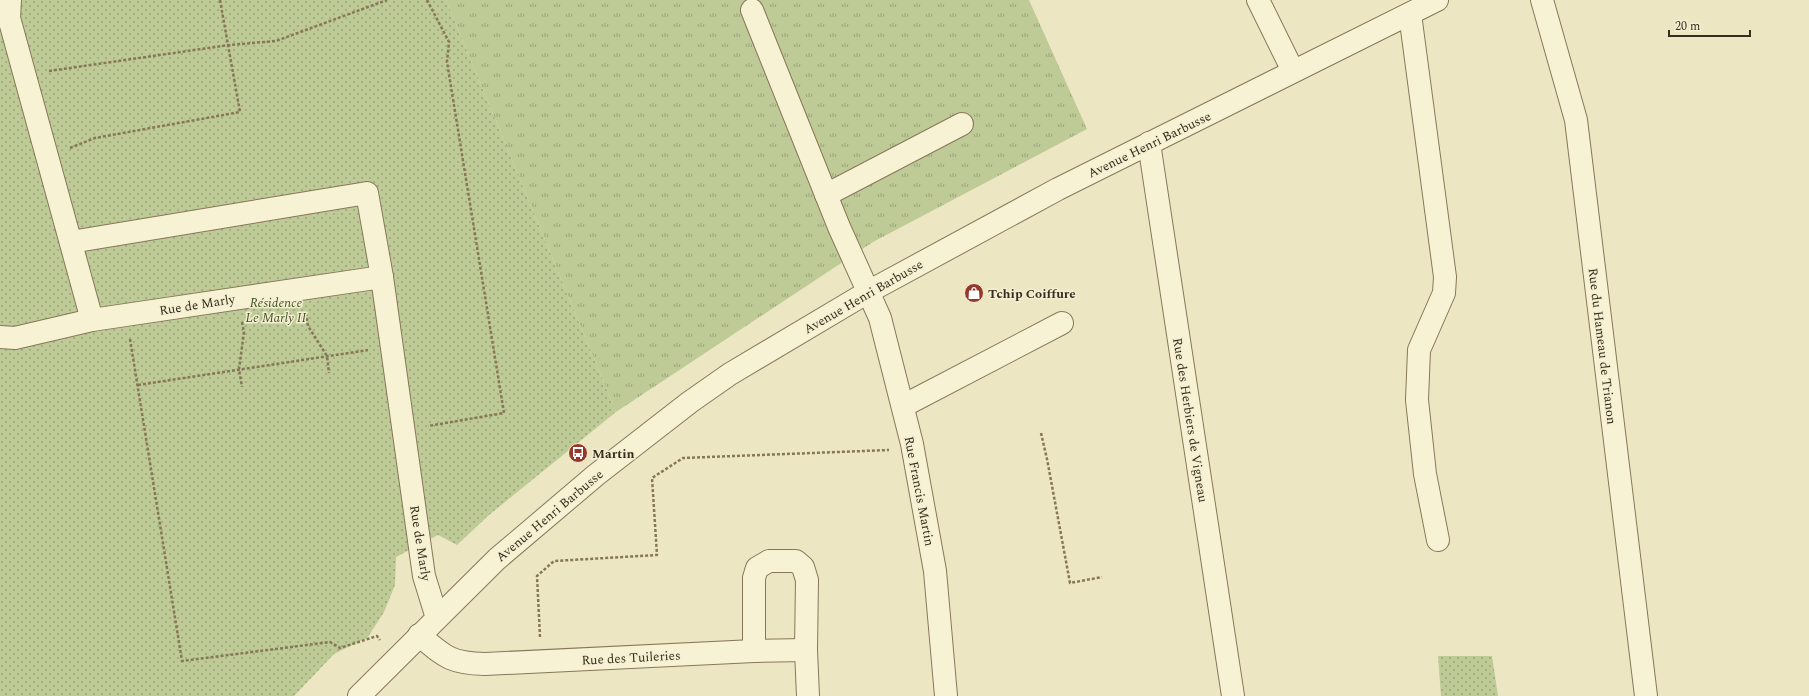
<svg xmlns="http://www.w3.org/2000/svg" width="1809" height="696" font-family="Spectral,serif">
  <defs>
    <pattern id="grass-tufts" width="24" height="20" patternUnits="userSpaceOnUse"><rect width="24" height="20" fill="#becb96"/><path d="M3 7l-1-3M5 7V3M7 7l1-3M15 17l-1-3M17 17v-4M19 17l1-3" fill="none" stroke="#9ba57a"/></pattern>
    <pattern id="garden-dots" width="8" height="8" patternUnits="userSpaceOnUse"><rect width="8" height="8" fill="#becb96"/><path d="M2 2h.1M6 6h.1" fill="none" stroke="#9ba57a" stroke-width="1.8" stroke-linecap="round"/></pattern>
  </defs>
  <rect width="100%" height="100%" fill="#ede6c2"/>
  <path fill="url(#grass-tufts)" d="M 446,0 L 1029,0 L 1087,129 L 873,242 L 616,412 Z"/>
  <g fill="url(#garden-dots)">
    <path d="M 0,0 L 446,0 L 616,412 L 489,515 L 457,545 L 438,535 L 396,557 L 395,585 L 384,612 L 368,637 L 334,654 L 294,696 L 0,696 Z"/>
    <path d="M 1438,656 L 1492,656 L 1498,696 L 1441,696 Z"/>
  </g>
  <g fill="none" stroke-linecap="round" stroke-linejoin="round">
    <g stroke="#87775a" stroke-width="24">
      <g id="minor">
        <path d="M 10,0 L 9,18 L 92,320"/>
        <path d="M 1258,0 L 1293,71"/>
        <path d="M 1542,0 L 1576,120 L 1646,696"/>
        <path d="M 752,10 L 839,227 L 880,318 L 912,444 L 935,571 L 946,696"/>
        <path d="M 1410,14 L 1445,277 L 1444,293 L 1419,350 L 1417,400 L 1425,474 L 1438,540"/>
        <path d="M 1149,143 L 1233,696"/>
        <path d="M 826,195 L 962,124"/>
        <path d="M 71,242 L 367,193 L 382,277"/>
        <path d="M 0,337 L 15,338 L 92,320 L 382,277 L 424,576 L 437,618"/>
        <path d="M 903,406 L 1062,323"/>
        <path d="M 419,635 C 445,657 450,663 485,664 L 754,651 L 806,650 L 808,696"/>
        <path d="M 754,651 L 754,578 L 757,568 L 769,561 L 796,561 L 803,567 L 807,580 L 806,650"/>
        <path d="M 359,696 L 497,559 L 596,475 L 690,402 L 730,374 L 868,292 L 1058,189 L 1437,0"/>
      </g>
    </g>
    <g stroke="#87775a" stroke-width="2.5" stroke-dasharray="3 2" stroke-linecap="butt">
      <path d="M 427,0 L 449,42 L 447,62 L 504,413 L 428,426"/>
      <path d="M 49,71 L 229,45 L 276,41 L 387,0"/>
      <path d="M 70,148 L 95,138 L 240,112 L 220,0"/>
      <path d="M 306,313 L 308,326 L 327,356 L 329,373"/>
      <path d="M 242,322 L 244,332 L 239,369 L 242,387"/>
      <path d="M 130,339 L 182,661 L 330,642 L 340,648 L 377,636 L 380,640"/>
      <path d="M 138,385 L 368,350"/>
      <path d="M 1041,433 L 1047,459 L 1070,583 L 1102,577"/>
      <path d="M 540,637 L 537,576 L 554,561 L 657,555 L 652,478 L 683,458 L 889,450"/>
    </g>
    <use href="#minor" stroke="#f8f2d5" stroke-width="22"/>
  </g>
  <defs>
    <g id="shop-disc" transform="scale(1)"><circle r="9.5" fill="#95372a" stroke="#f5efd1"/><path d="M-5-2.5h2.3a2.7 3.5 0 0 1 5.4 0H5L5.5 6h-11ZM-1.5-2.5h3a1.5 2.3 0 0 0-3 0Z" fill="#fff"/></g>
    <g id="bus-disc" transform="scale(1)"><circle r="9.5" fill="#95372a" stroke="#f5efd1"/><path d="M-5-6H5V4H4V6H2V4H-2V6H-4V4H-5ZM-3.5-4V0h7V-4ZM-3.5 1.2v1.5H-2V1.2ZM2 1.2v1.5H3.5V1.2Z" fill="#fff"/></g>
  </defs>
  <g fill-rule="evenodd">
    <use href="#shop-disc" x="974" y="293"/>
    <use href="#bus-disc" x="578" y="453"/>
  </g>
  <g text-anchor="middle" stroke-width="3" stroke-linejoin="round" paint-order="stroke">
    <g font-size="13" fill="#372d1e" stroke="#f5efd1">
      <text transform="translate(1149 144) rotate(-26)" y="5">Avenue Henri Barbusse</text>
      <text transform="translate(863 296) rotate(-30)" y="5">Avenue Henri Barbusse</text>
      <text transform="translate(197 304) rotate(-9)" y="5">Rue de Marly</text>
      <text transform="translate(1603 346) rotate(83)" y="5">Rue du Hameau de Trianon</text>
      <text transform="translate(1191 420) rotate(81)" y="5">Rue des Herbiers de Vigneau</text>
      <text transform="translate(920 491) rotate(79)" y="5">Rue Francis Martin</text>
      <text transform="translate(549 515) rotate(-40)" y="5">Avenue Henri Barbusse</text>
      <text transform="translate(421 543) rotate(81)" y="5">Rue de Marly</text>
      <text transform="translate(631 657) rotate(-3)" y="5">Rue des Tuileries</text>
    </g>
    <g font-size="13" font-weight="bold" fill="#372d1e" stroke="#f5efd1" text-anchor="start">
      <text x="988" y="298">Tchip Coiffure</text>
      <text x="592" y="458">Martin</text>
    </g>
    <g font-size="13" font-style="italic" fill="#425324" stroke="#f5efd1">
      <text x="276" y="307">Résidence<tspan x="276" dy="15">Le Marly II</tspan></text>
    </g>
  </g>
  <path d="M1669 30v6h81v-6" fill="none" stroke="#372d1e" stroke-width="2"/>
  <text x="1675" y="30" font-size="12" fill="#372d1e" stroke="#f5efd1" stroke-width="3" paint-order="stroke">20 m</text>
</svg>
